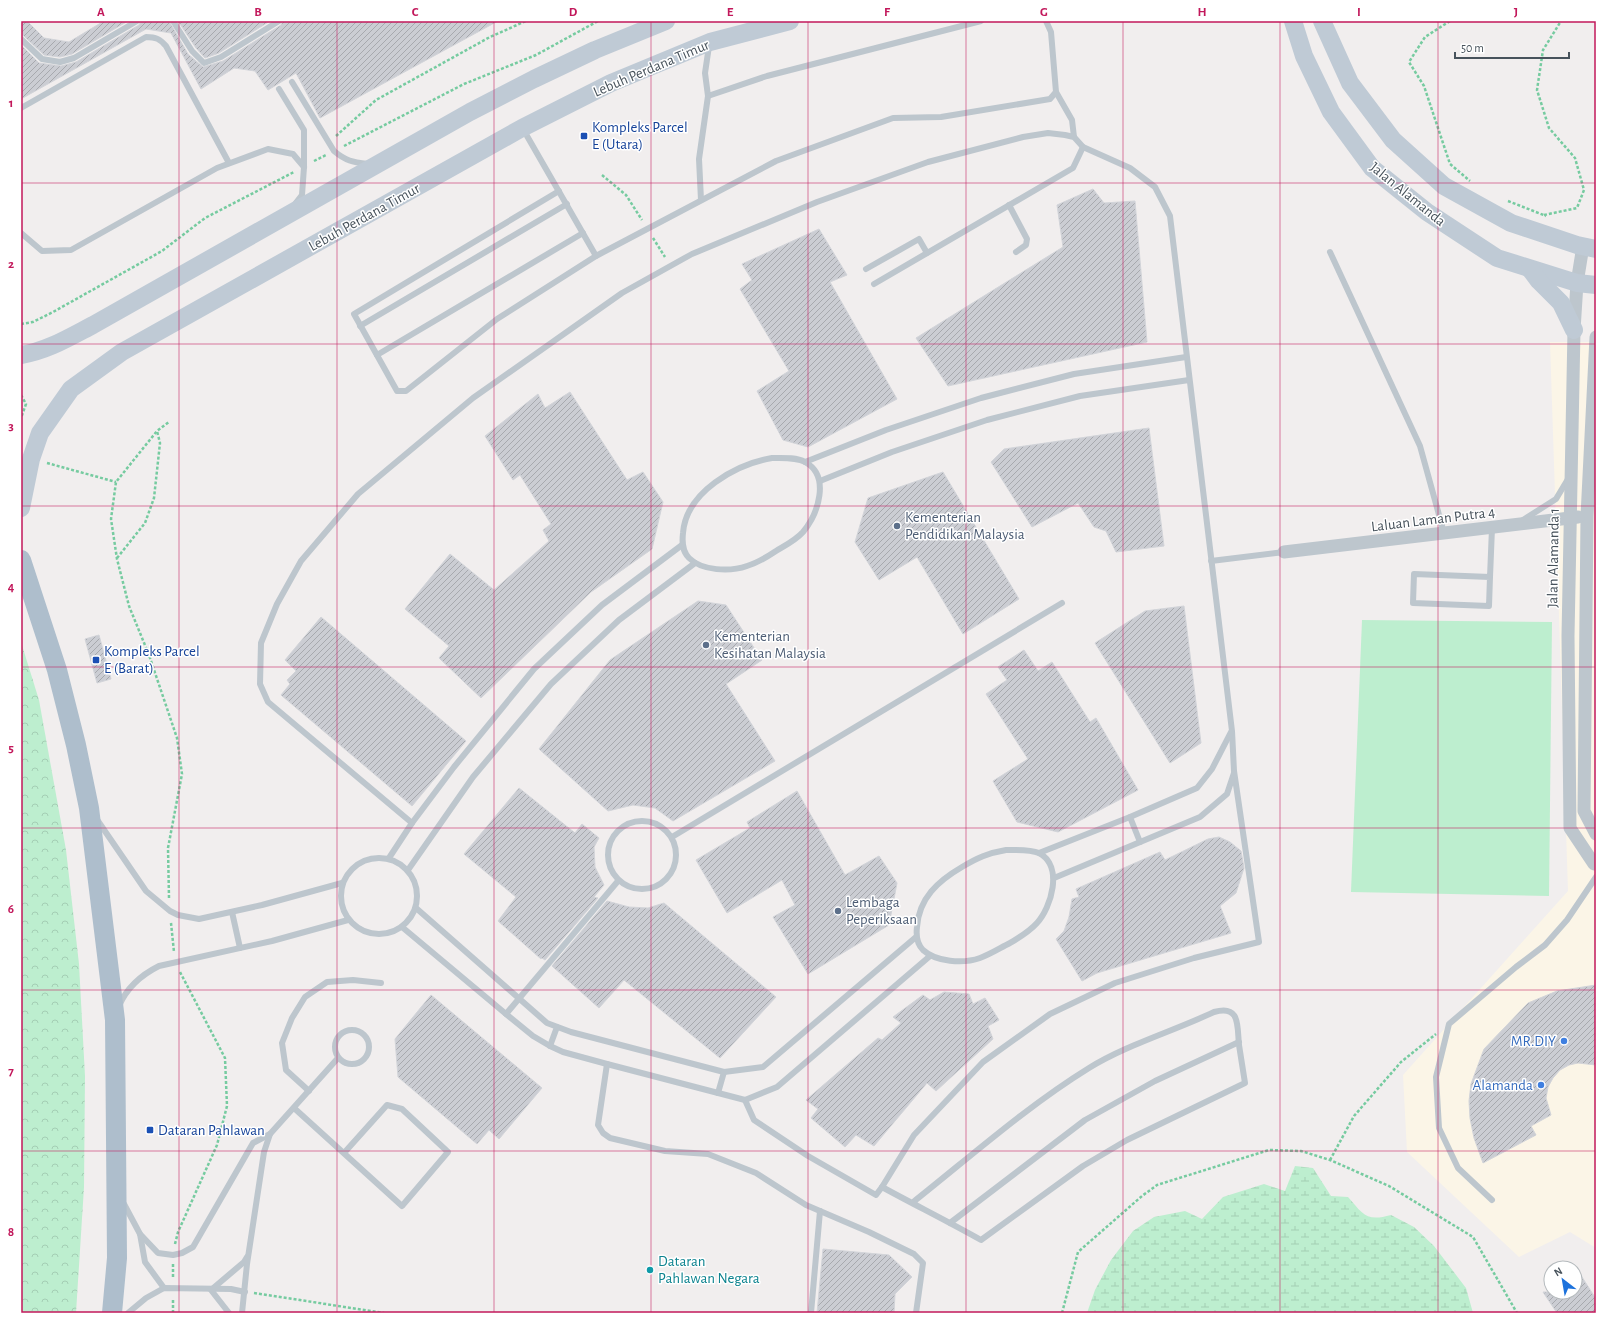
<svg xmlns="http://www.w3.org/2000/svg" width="1617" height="1334" font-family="'Alegreya Sans',sans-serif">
  <defs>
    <pattern id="forest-crowns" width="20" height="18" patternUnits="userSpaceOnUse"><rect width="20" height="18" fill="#bdeecf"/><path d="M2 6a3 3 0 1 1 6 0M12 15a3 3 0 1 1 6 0" fill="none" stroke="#a4ceb4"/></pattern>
    <pattern id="wetland-marsh" width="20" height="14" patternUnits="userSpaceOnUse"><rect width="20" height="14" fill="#bdeecf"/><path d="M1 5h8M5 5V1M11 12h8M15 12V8" fill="none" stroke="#a4ceb4"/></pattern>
    <pattern id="building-hatch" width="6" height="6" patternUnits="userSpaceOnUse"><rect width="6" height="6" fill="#cbcdd3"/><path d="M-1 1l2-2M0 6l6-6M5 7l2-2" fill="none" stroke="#a7a9ae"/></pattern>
  </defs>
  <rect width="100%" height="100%" fill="#f1eeee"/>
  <path fill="#fbf5e7" d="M 1550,342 L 1596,342 L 1596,1248 L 1570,1232 L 1519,1257 L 1407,1152 L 1403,1075 L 1568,891 Z"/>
  <path fill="url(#forest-crowns)" d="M 21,642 L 39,700 L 66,850 L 79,964 L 85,1076 L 84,1187 L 76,1313 L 21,1313 Z"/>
  <path fill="url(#wetland-marsh)" d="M 1295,1166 L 1313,1168 L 1331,1196 L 1348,1197 C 1363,1214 1366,1222 1391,1215 L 1414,1227 L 1434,1246 L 1466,1288 L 1473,1313 L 1087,1313 L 1095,1290 L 1111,1260 L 1133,1231 L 1154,1217 L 1185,1211 L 1202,1219 L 1223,1197 L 1264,1184 L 1285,1191 Z"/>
  <path fill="#bdeecf" d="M 1362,620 L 1552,622 L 1549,896 L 1351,892 Z"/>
  <g fill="url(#building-hatch)" stroke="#d2d4d9">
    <path d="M 21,21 L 27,21 L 44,38 L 69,42 L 104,21 L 128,21 L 72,54 L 60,57 L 44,55 L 24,36 L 21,35 Z"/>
    <path d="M 141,21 L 169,21 L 188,54 L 203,67 L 223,61 L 281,25 L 283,21 L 498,21 L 320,118 L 296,73 L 268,90 L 255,71 L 234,68 L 201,89 L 171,33 L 146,29 L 21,99 L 21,45 L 39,63 L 61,66 L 76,62 L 139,25 Z"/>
    <path d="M 178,21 L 270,21 L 219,53 L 205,58 L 196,48 Z"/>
    <path d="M 1093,189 L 1104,203 L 1135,201 L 1147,342 L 948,386 L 916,338 L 1063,247 L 1057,205 Z"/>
    <path d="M 819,229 L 847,275 L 830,282 L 897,399 L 808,447 L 783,440 L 757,391 L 789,371 L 740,289 L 752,280 L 742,264 Z"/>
    <path d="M 570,392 L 627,480 L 643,472 L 663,502 L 652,549 L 591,592 L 481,698 L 439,658 L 449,646 L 405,609 L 450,554 L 494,590 L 549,541 L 543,530 L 551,524 L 520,475 L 513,480 L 485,436 L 538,394 L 545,408 Z"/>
    <path d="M 1149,428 L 1164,546 L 1116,552 L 1106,531 L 1094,527 L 1078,503 L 1032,527 L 991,462 L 1004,449 Z"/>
    <path d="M 943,472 L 1019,599 L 963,634 L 917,557 L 879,580 L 855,542 L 868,498 Z"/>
    <path d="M 698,601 L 726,605 L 762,660 L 726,684 L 775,761 L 673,821 L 655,808 L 633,805 L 608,811 L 539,749 L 610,660 Z"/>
    <path d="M 1184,606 L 1201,743 L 1170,763 L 1095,643 L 1145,611 Z"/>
    <path d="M 321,617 L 466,741 L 412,806 L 281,695 L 290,684 L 287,680 L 296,671 L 285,660 Z"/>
    <path d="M 99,635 L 111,679 L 97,683 L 85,639 Z"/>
    <path d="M 1024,650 L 1038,671 L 1052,662 L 1090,722 L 1096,718 L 1138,790 L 1058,832 L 1017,822 L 993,781 L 1028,759 L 986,694 L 1007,680 L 998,667 Z"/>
    <path d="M 519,788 L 575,833 L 582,824 L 599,838 L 594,847 L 595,867 L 604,885 L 594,897 L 598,898 L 545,960 L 542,958 L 541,959 L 498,921 L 516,897 L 464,854 Z"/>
    <path d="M 797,791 L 845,875 L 879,856 L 897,883 L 889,925 L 808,974 L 773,917 L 795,905 L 782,880 L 727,913 L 696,860 L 750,828 L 747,822 Z"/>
    <path d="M 1219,837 L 1230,842 L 1241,851 L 1244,868 L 1236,893 L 1220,906 L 1231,933 L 1097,973 L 1082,981 L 1056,939 L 1064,931 L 1069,917 L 1072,899 L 1079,897 L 1076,889 L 1160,852 L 1165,860 L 1208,839 Z"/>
    <path d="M 607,901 L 629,907 L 648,908 L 664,903 L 776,997 L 720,1058 L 624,980 L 599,1008 L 552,966 Z"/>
    <path d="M 1596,985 L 1596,1065 L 1578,1063 L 1569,1065 L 1560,1070 L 1553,1078 L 1548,1087 L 1546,1098 L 1551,1115 L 1531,1126 L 1536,1135 L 1483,1163 L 1474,1138 L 1470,1118 L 1469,1101 L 1471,1084 L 1484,1049 L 1528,1003 L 1557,991 Z"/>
    <path d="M 944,992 L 969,994 L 973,1004 L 985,998 L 999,1020 L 988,1026 L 993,1039 L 936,1091 L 927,1083 L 874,1146 L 856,1135 L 845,1147 L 811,1118 L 818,1109 L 806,1100 L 878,1038 L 882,1040 L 901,1023 L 893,1017 L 923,995 L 930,1000 Z"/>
    <path d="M 431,995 L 542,1088 L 499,1139 L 489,1130 L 477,1144 L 398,1077 L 395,1039 Z"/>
    <path d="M 823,1249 L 889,1255 L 912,1277 L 895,1294 L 894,1313 L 817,1313 Z"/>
    <path d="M 1575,1266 L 1596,1299 L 1596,1313 L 1557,1313 L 1543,1292 L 1575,1292 Z"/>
  </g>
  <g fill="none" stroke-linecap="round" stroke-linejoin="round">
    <g stroke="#76cba0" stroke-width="2.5" stroke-dasharray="3 2" stroke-linecap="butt">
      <path d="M 1450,21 L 1425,37 L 1409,62 L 1424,86 L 1450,164 L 1470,181"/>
      <path d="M 336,136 L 376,100 L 490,37 L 526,21"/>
      <path d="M 344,146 L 464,84 L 536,55 L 598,21"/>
      <path d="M 314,161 L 326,155"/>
      <path d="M 602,175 L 626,195 L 642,220"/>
      <path d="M 1508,201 L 1546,216"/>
      <path d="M 1544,215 L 1577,208 L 1584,190 L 1575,158 L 1549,128 L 1537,90 L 1543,50 L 1561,21"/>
      <path d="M 653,238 L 665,257"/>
      <path d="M 21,324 L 33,322 L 53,312 L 162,251 L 205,218 L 294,172"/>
      <path d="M 21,395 L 26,404 L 21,418"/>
      <path d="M 47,463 L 116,482"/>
      <path d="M 117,558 L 145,523 L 154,498 L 160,443 L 157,431"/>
      <path d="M 169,898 L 168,848 L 182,774 L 177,738 L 149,655 L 129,606 L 117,559 L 111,519 L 116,482 L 157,431 L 169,422"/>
      <path d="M 171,923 L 174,952"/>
      <path d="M 1330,1160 L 1354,1116 L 1401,1062 L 1436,1034"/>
      <path d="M 175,1244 L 178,1232 L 217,1145 L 227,1106 L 225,1058 L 180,972"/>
      <path d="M 173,1264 L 173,1279"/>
      <path d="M 254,1293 L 384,1313"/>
      <path d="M 173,1313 L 173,1298"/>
      <path d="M 1062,1313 L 1078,1252 L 1142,1196 L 1157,1185 L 1269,1150 L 1301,1151 L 1330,1160 L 1389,1186 L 1473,1237 L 1517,1313"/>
    </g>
    <g stroke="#bdc6cd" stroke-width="6">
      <path d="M 173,21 L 192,51 L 204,63 L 221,57 L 279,21"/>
      <path d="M 21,39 L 42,59 L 60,62 L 74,58 L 137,21"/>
      <path d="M 709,46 L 705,73 L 708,96 L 767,76 L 981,21"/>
      <path d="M 292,82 L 334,151 C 346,161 352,162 368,164"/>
      <path d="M 279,89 L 304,130 L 304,167 L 302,195 L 295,204"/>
      <path d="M 1056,92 L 1072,120 L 1074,137"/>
      <path d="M 21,108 L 146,37 C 156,37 160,39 166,46 L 229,163"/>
      <path d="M 523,129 L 596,256"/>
      <path d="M 559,191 L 354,314 L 397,391 L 406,391 L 497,319 L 596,256 L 776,161 L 893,118 L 941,117 L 1050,99 L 1056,92 L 1051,32 L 1046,21"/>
      <path d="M 701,200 L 699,159 L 708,96"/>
      <path d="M 1009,205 L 1027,239 L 1026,245 L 1016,252"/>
      <path d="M 21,233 L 42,251 L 71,250 L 217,168 L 268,149 L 293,154 L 304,167"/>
      <path d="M 1330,252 L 1420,446 L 1444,533"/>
      <path d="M 866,269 L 919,239 L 927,253"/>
      <path d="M 874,284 L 1073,168 L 1083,147"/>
      <path d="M 360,326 L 567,204"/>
      <path d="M 377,355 L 583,233"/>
      <path d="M 772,458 C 782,458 796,457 805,462 C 831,476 818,514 803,532 C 796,540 786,545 776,551 C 767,557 757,563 747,566 C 730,572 702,571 689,558 C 682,551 682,542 683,533 C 686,492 736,464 772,458 Z"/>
      <path d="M 805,462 L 886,430 L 981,398 L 1074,374 L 1186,357"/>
      <path d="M 820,481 L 892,452 L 987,420 L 1080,396 L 1189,380"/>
      <path d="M 1523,520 L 1556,499 L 1568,479"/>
      <path d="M 1211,561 L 1284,552"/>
      <path d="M 1490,577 L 1489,606 L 1413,603 L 1414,574 L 1490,577 L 1492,528"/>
      <path d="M 1130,817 L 1140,842"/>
      <circle cx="642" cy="855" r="34"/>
      <path d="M 98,821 L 146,891 L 170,911 L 178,915 L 199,919 L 262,905 L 342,883"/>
      <path d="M 412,823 L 268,702 L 260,684 L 261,643 L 277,604 L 301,561 L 358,494 L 473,398 L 622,293 L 692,254 L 817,202 L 928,162 L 1023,137 L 1048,133 L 1065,135 L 1074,137 L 1083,147 L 1130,168 L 1155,187 L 1170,216 L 1232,731 L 1234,771 L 1259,942 L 1194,958 L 1115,983 L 1050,1014 L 983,1062 L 914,1135 L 882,1187 L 876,1195 L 808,1156 L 754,1120 L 745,1100"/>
      <path d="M 672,837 L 1062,603"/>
      <path d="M 1006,850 C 1016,850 1030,849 1039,853 C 1064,866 1051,908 1037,923 C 1029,932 1020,937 1010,943 C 1000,948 991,954 980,958 C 963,964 936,962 923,950 C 917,944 916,935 917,927 C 919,898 938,881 962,867 C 977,858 988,853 1006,850 Z"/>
      <path d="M 1039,853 L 1130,817 L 1197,788 L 1212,769 L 1231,732"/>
      <circle cx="379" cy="896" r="38"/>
      <path d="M 389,858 L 412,823 L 454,767 L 534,669 L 602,605 L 682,545"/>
      <path d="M 408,870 L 473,777 L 551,684 L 619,620 L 695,563"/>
      <path d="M 1054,878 L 1200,817 L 1227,794 L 1234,773"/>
      <path d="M 416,908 L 547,1023 L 571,1032 L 724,1072 L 763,1067 L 916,937"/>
      <path d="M 232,912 L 240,948"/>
      <path d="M 402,927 L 506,1014 L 533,1036 L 550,1046 L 563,1052 L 607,1064 L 745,1100 L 777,1087 L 930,956"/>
      <path d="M 119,1006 C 127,987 141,975 159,966 L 272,941 L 348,920"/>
      <path d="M 506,1014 L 618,881"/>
      <circle cx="352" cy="1047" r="17"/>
      <path d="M 550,1046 L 557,1027"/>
      <path d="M 607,1064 L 598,1125 L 603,1133 L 610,1138 L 665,1151 L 708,1154 L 756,1173 L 806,1205 L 869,1232 L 914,1254 L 923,1263 L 916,1313"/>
      <path d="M 309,1091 L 286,1070 L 282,1043 L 292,1018 L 305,997 L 327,982 L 353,980 L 381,983"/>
      <path d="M 718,1093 L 724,1072"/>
      <path d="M 294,1108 L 402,1206 L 448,1152 L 402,1109 L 387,1105 L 344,1153"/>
      <path d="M 882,1187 C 915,1205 949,1222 981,1240 L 1083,1166 L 1127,1140 L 1245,1083 C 1243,1070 1241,1058 1239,1045 C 1237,1027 1241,1004 1214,1012 C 1174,1031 1126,1045 1089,1068 C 1026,1107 970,1157 912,1203"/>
      <path d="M 1492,1200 L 1458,1168 L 1439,1128 L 1436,1077 L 1449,1024 L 1516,967 L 1545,945 L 1567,920 L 1596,877"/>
      <path d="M 124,1204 L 140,1234 L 158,1253 L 173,1255 L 182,1253 L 193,1247 L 253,1143 L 270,1134 L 338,1058"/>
      <path d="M 950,1223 L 1085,1120 L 1155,1081 L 1239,1042"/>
      <path d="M 140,1234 L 145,1262 L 164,1288"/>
      <path d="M 128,1313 L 146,1298 L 164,1288 L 231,1289 L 245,1292"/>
      <path d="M 229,1313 L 211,1290 L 244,1262 L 247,1257"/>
      <path d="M 242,1313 L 247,1264 L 264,1152 L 270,1134"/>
      <path d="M 811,1313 L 820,1211"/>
    </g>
    <g stroke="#bdc6cd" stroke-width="13">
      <path d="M 1583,246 L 1577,283 L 1574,330 L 1568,636 L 1570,828 L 1594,864"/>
      <path d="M 1596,337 L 1587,516 L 1584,811 L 1596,834"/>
      <path d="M 1284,552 L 1578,517"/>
    </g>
    <g stroke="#bfcad5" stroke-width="18">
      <path d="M 1293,21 L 1304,56 L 1331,112 L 1372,168 L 1427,212 L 1497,258 L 1577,283 L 1596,285"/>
      <path d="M 1322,21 L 1350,83 L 1393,140 L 1444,186 L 1511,223 L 1577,245 L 1596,249"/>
      <path d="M 1530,269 L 1539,281 L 1561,303 L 1574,330"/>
      <path d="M 21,355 C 47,351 70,337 93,325 L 470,112 L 534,79 L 595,50 L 666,21"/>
      <path d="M 21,508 L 31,459 L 40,433 L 71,389 L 122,352 L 522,128 L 611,83 L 710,42 L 790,21"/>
    </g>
    <path stroke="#aebecc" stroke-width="20" d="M 21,560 L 57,670 L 76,745 L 89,808 L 115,1020 L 117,1258 L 112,1313"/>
  </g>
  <path fill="none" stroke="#c2185b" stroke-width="1" stroke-opacity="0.55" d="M 179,21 L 179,1313M 337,21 L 337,1313M 494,21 L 494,1313M 651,21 L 651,1313M 808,21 L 808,1313M 966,21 L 966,1313M 1123,21 L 1123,1313M 1280,21 L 1280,1313M 1438,21 L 1438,1313M 21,183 L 1596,183M 21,344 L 1596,344M 21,506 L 1596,506M 21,667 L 1596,667M 21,828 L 1596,828M 21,990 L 1596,990M 21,1151 L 1596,1151"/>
  <g fill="#1a4fb4" stroke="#fff" stroke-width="1.5">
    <rect x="580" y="132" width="8" height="8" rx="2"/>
    <rect x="92" y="656" width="8" height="8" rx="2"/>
    <rect x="146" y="1126" width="8" height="8" rx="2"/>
  </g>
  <g fill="#5c6f8a" stroke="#fff" stroke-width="1.5">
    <circle cx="897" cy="526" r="4"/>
    <circle cx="706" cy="645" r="4"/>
    <circle cx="838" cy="911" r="4"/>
  </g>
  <g fill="#3f7fe0" stroke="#fff" stroke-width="1.5">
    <circle cx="1564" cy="1041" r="4"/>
    <circle cx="1541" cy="1085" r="4"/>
  </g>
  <circle fill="#0f9aa8" stroke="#fff" stroke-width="1.5" cx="650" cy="1270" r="4"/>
  <g text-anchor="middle" stroke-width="3" stroke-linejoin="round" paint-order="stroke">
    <g font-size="15" fill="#47525b" stroke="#fff">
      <text transform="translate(651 68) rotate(-23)" y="5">Lebuh Perdana Timur</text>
      <text transform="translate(1408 194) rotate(39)" y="5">Jalan Alamanda</text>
      <text transform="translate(364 217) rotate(-29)" y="5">Lebuh Perdana Timur</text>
      <text transform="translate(1433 519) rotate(-7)" y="5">Laluan Laman Putra 4</text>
      <text transform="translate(1553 558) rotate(-89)" y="5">Jalan Alamanda 1</text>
    </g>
    <g font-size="15" fill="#164399" stroke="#fff" text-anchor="start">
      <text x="592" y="132">Kompleks Parcel<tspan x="592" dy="17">E (Utara)</tspan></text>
      <text x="104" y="656">Kompleks Parcel<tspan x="104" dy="17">E (Barat)</tspan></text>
      <text x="158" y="1135">Dataran Pahlawan</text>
    </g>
    <g font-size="15" fill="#4e5e75" stroke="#fff" text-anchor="start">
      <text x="905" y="522">Kementerian<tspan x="905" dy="17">Pendidikan Malaysia</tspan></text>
      <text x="714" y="641">Kementerian<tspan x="714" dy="17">Kesihatan Malaysia</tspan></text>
      <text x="846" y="907">Lembaga<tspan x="846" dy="17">Peperiksaan</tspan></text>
    </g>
    <g font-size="15" fill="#366cbe" stroke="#fff" text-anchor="end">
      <text x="1556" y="1046">MR.DIY</text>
      <text x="1533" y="1090">Alamanda</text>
    </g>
    <g font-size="15" fill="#0d838f" stroke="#fff" text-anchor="start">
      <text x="658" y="1266">Dataran<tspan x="658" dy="17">Pahlawan Negara</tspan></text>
    </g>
  </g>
  <rect width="1617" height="1334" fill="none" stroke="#ffffff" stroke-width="44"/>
  <g transform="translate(1563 1280) rotate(329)"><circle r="19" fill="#ffffff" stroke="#b5babd"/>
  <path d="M0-3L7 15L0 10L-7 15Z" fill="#1d72dc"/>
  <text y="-6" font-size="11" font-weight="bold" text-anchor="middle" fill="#47525b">N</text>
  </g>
  <path d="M1455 52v6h114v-6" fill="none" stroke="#47525b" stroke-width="2"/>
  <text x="1461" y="52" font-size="12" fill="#47525b" stroke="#ffffff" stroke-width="3" paint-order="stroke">50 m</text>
  <rect x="22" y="22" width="1573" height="1290" fill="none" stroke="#c2185b" stroke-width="1.5"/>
  <g font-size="13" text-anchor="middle" font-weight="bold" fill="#c2185b">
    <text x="101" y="16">A</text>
    <text x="258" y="16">B</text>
    <text x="415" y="16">C</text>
    <text x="573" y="16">D</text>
    <text x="730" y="16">E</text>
    <text x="887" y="16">F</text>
    <text x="1044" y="16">G</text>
    <text x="1202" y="16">H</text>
    <text x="1359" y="16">I</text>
    <text x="1516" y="16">J</text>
    <text x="11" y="107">1</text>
    <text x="11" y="268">2</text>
    <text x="11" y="430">3</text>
    <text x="11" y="591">4</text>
    <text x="11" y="752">5</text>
    <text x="11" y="913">6</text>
    <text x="11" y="1075">7</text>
    <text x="11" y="1236">8</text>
  </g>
</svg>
